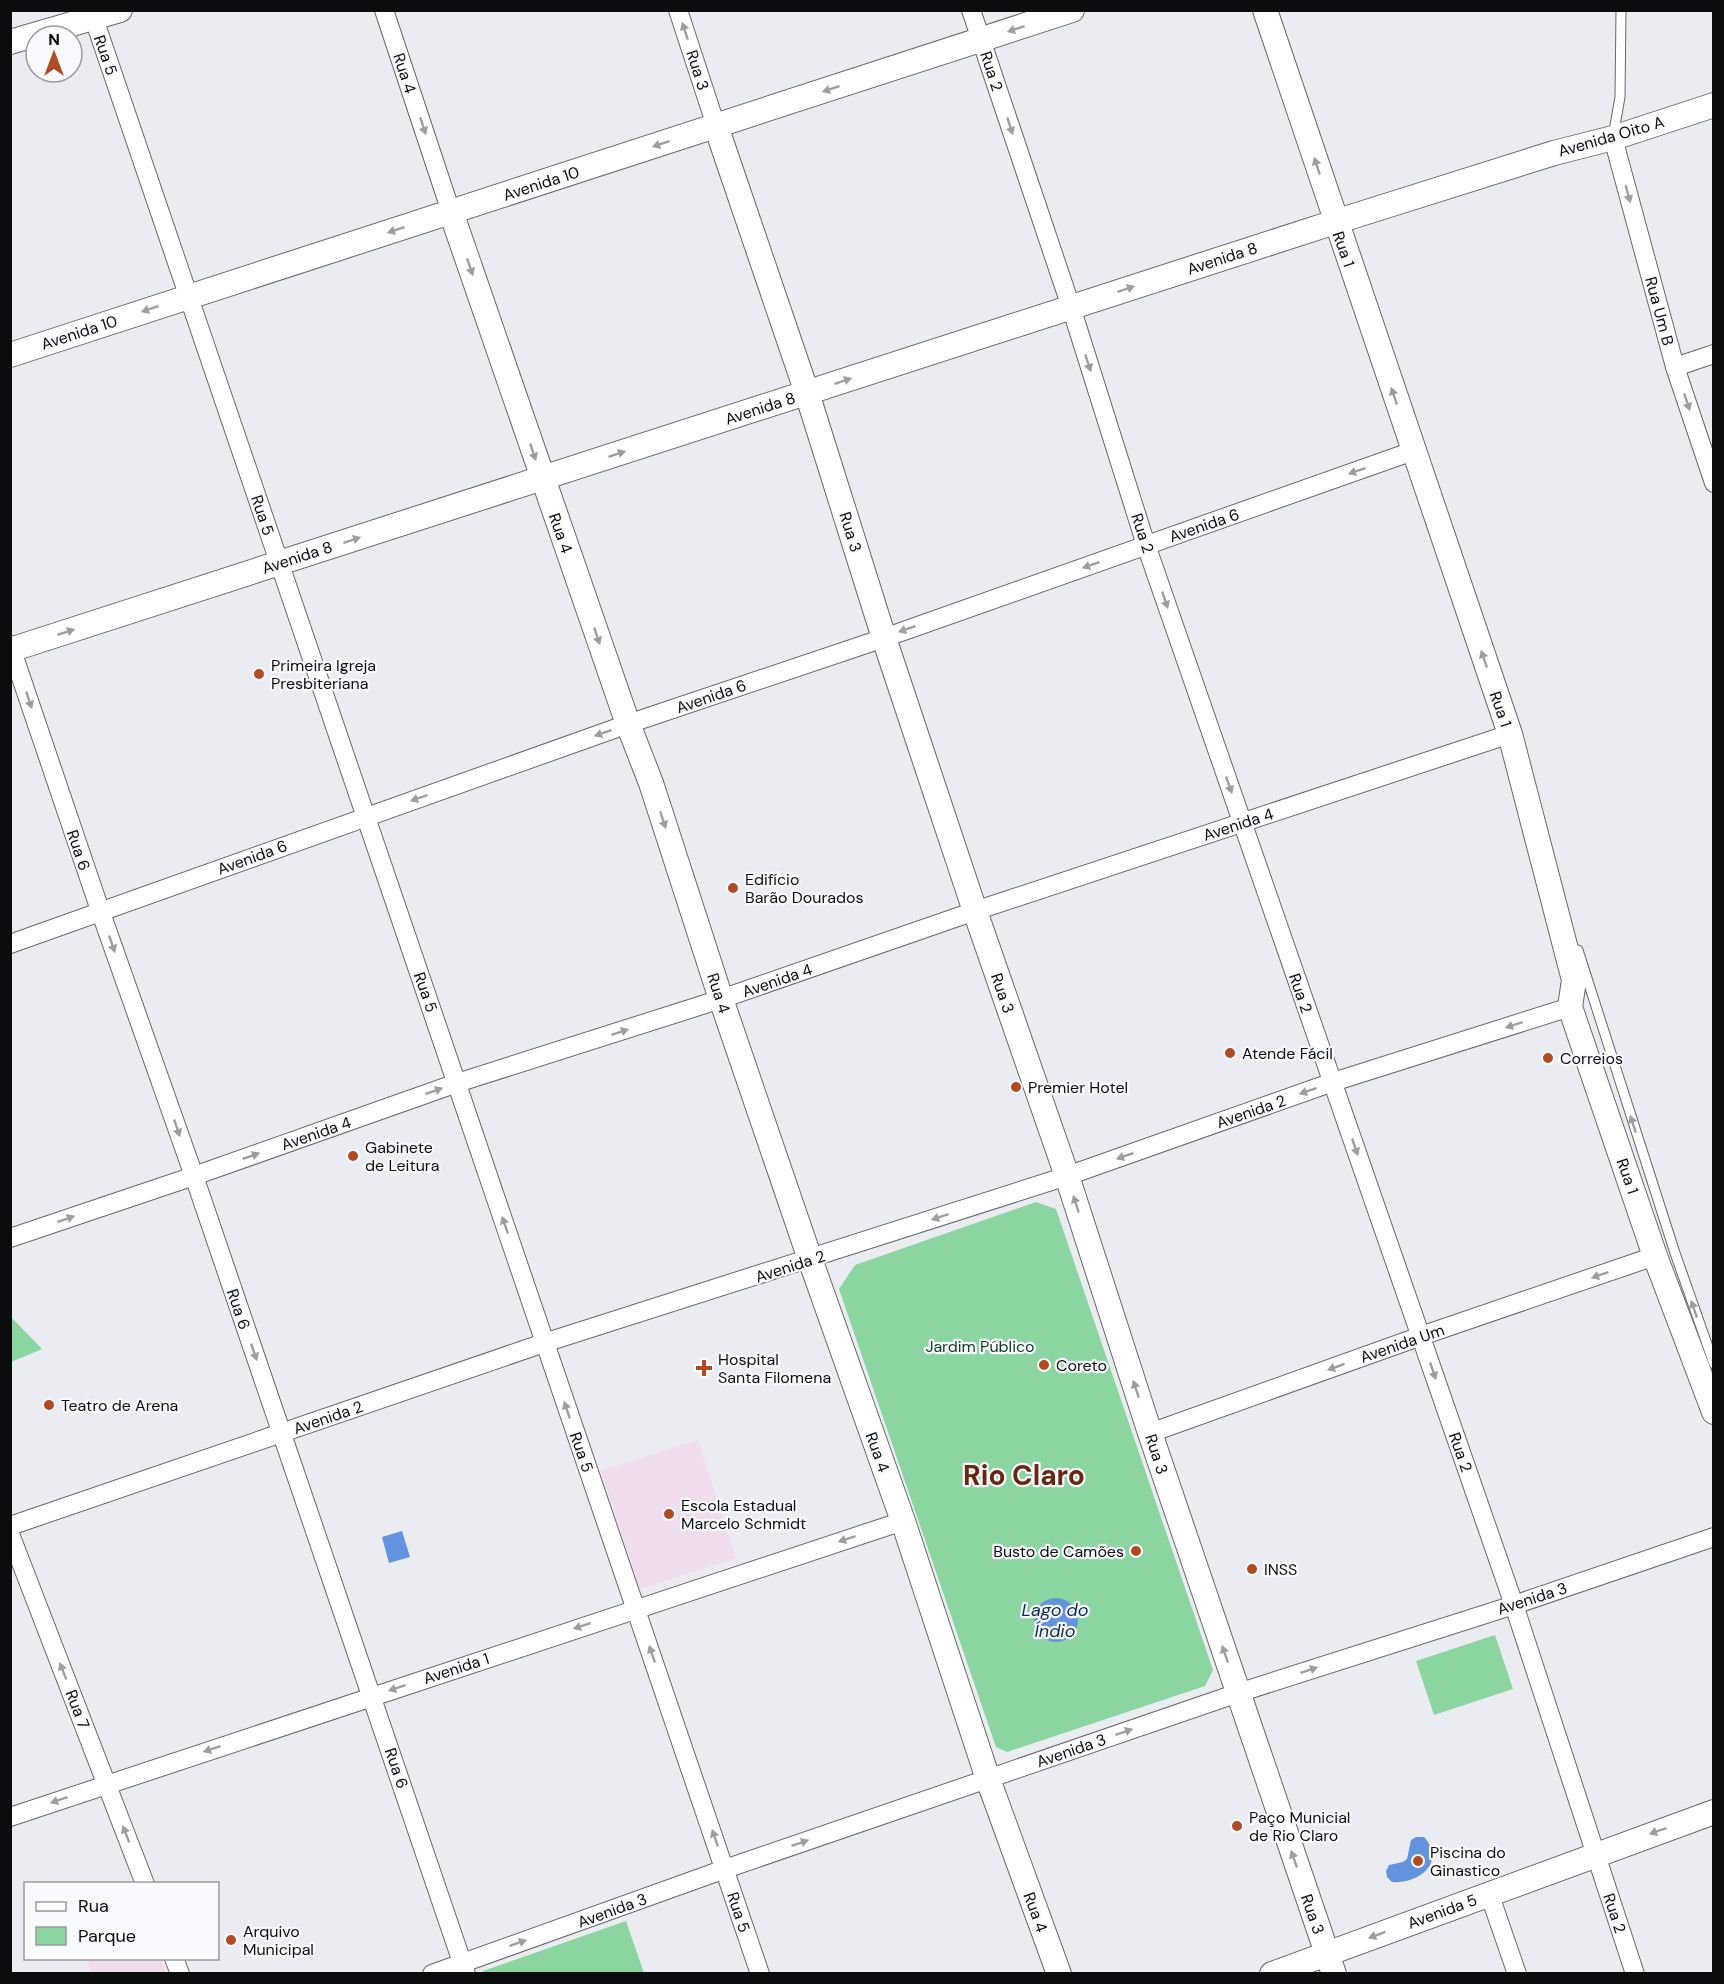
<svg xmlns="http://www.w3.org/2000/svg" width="1724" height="1984" font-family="'DM Sans',sans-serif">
  <rect width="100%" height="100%" fill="#eaecf1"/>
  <g fill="#efdcec">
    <path d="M 698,1440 L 736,1558 L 640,1589 L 601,1471 Z"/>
    <path d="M 86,1959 L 160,1959 L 166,1973 L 92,1973 Z"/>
  </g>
  <g fill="#8bd5a1">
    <path d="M 1036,1202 L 1056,1209 L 1213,1670 L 1205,1686 L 1007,1752 L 996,1747 L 839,1289 L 855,1265 Z"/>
    <path d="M 11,1317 L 42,1349 L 11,1362 Z"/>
    <path d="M 1495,1635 L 1513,1689 L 1434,1715 L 1416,1661 Z"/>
    <path d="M 626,1921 L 644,1973 L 484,1973 L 483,1971 Z"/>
  </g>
  <g fill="#6193df">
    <path d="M 402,1531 L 410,1557 L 389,1563 L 382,1537 Z"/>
    <circle cx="1056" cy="1620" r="22"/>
    <path d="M 1416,1837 L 1424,1837 C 1447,1863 1418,1884 1392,1882 L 1387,1877 L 1386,1871 L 1389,1865 L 1403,1862 L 1407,1859 L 1411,1840 Z"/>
  </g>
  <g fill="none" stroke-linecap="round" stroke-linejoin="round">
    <g stroke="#66686c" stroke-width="11">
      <g id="lane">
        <path d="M 1613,137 L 1620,97 L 1621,10"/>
        <path d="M 1578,950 L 1675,1253 L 1714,1364"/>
      </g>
    </g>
    <g stroke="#66686c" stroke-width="20">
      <g id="street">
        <path d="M 91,10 L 760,1974"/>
        <path d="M 384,10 L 451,212"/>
        <path d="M 678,10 L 716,126"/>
        <path d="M 971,10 L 1071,307 L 1146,545 L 1514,1605 L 1635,1974"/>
        <path d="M 1613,138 L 1675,367 L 1714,483"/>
        <path d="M 1675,367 L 1714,354"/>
        <path d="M 10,645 L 101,913 L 194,1176 L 466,1974"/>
        <path d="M 10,944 L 628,724 L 884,638 L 1413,451"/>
        <path d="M 10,1238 L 194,1176 L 457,1083 L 721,999 L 975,911 L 1510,734"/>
        <path d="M 1150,1433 L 1421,1336 L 1655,1256"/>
        <path d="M 10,1526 L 544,1343 L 1067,1176 L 1333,1082 L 1570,1007"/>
        <path d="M 10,1534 L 145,1884"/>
        <path d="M 10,1817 L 903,1521"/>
        <path d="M 1489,1893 L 1517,1974"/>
        <path d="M 174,1958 L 180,1974"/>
        <path d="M 432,1974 L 725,1869 L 1238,1693 L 1514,1605 L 1714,1537"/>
      </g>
    </g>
    <g stroke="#66686c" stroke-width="26">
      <g id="secondary">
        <path d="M 1265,10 L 1510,734 L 1574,980 L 1570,1007 L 1655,1256 L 1714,1412"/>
        <path d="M 10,42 L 120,10"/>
        <path d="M 716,126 L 807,393 L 884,638 L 975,911 L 1067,1176 L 1150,1433 L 1334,1974"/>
        <path d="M 451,212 L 628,724 L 651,783 L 721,999 L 810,1259 L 903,1521 L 988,1779 L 1059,1974"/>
        <path d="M 10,355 L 1072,10"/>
        <path d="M 10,650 L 1335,222 L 1554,153 L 1613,138 L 1714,105"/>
        <path d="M 1272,1974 L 1714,1812"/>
      </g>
    </g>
    <use href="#lane" stroke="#fff" stroke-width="9"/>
    <use href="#street" stroke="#fff" stroke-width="18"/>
    <use href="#secondary" stroke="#fff" stroke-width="24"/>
  </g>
  <defs><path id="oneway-solid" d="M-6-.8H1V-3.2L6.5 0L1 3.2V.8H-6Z" transform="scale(1.5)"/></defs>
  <g fill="#9d9e9e">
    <use href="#oneway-solid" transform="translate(1016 29) rotate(162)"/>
    <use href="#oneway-solid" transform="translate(685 31) rotate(-108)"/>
    <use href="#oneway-solid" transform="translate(831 89) rotate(162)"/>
    <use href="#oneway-solid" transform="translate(423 126) rotate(72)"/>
    <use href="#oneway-solid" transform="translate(1010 126) rotate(72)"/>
    <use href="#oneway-solid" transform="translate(661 144) rotate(162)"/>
    <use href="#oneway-solid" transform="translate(1317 166) rotate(-108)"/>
    <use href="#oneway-solid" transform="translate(1628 194) rotate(75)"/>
    <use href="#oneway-solid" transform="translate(396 230) rotate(162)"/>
    <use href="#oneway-solid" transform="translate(470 267) rotate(71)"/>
    <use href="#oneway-solid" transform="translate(1126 289) rotate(-18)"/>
    <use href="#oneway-solid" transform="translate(150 309) rotate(162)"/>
    <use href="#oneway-solid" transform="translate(1088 363) rotate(72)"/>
    <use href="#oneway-solid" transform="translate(843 381) rotate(-18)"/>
    <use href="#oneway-solid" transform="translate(1394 396) rotate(-109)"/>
    <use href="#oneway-solid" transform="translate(1687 402) rotate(72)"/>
    <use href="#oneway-solid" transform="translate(533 452) rotate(71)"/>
    <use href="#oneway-solid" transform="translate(617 454) rotate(-18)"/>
    <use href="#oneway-solid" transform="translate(1357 471) rotate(161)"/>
    <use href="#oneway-solid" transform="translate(352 540) rotate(-18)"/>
    <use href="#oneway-solid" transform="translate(1091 565) rotate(161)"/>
    <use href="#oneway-solid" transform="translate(1165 600) rotate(71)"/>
    <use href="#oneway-solid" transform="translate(907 629) rotate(161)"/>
    <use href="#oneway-solid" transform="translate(66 632) rotate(-18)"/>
    <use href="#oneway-solid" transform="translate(597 636) rotate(71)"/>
    <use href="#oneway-solid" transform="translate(1484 659) rotate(-109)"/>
    <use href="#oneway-solid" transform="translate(29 700) rotate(71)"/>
    <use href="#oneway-solid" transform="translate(603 733) rotate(161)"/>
    <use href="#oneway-solid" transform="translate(1229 785) rotate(71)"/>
    <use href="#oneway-solid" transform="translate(419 798) rotate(161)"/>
    <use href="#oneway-solid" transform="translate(663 820) rotate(72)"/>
    <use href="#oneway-solid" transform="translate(112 944) rotate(71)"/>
    <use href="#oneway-solid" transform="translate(1514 1025) rotate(162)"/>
    <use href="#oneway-solid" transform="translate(620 1032) rotate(-18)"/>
    <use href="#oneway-solid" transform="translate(434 1091) rotate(-19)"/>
    <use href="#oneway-solid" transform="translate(1308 1091) rotate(161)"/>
    <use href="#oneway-solid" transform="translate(1633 1124) rotate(-108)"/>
    <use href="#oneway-solid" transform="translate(177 1128) rotate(71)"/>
    <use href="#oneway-solid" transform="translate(1355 1147) rotate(71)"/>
    <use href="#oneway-solid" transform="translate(251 1156) rotate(-19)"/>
    <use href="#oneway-solid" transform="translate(1125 1156) rotate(161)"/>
    <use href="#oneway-solid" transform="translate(1076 1204) rotate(-108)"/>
    <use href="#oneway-solid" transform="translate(940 1217) rotate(162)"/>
    <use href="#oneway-solid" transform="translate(66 1219) rotate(-19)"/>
    <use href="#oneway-solid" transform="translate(505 1225) rotate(-109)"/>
    <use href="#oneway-solid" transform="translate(1600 1275) rotate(161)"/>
    <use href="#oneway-solid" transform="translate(1694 1309) rotate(-109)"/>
    <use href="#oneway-solid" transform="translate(254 1352) rotate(71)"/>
    <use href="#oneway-solid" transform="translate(1336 1367) rotate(160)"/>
    <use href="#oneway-solid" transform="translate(1433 1371) rotate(71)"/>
    <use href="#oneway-solid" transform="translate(1136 1389) rotate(-108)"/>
    <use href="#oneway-solid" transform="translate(567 1410) rotate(-109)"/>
    <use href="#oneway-solid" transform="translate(847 1539) rotate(162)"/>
    <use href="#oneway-solid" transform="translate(582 1626) rotate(162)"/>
    <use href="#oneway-solid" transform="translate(652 1654) rotate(-109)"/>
    <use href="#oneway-solid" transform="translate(1225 1654) rotate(-109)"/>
    <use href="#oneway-solid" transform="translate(1309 1670) rotate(-18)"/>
    <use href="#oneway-solid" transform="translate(63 1671) rotate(-111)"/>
    <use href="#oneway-solid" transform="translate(397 1688) rotate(162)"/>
    <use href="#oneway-solid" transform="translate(1124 1732) rotate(-19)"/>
    <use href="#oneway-solid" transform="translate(212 1749) rotate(162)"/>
    <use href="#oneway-solid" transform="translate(59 1800) rotate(161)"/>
    <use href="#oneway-solid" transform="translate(1658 1831) rotate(161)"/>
    <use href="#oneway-solid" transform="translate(126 1834) rotate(-111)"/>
    <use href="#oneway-solid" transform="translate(715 1838) rotate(-109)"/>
    <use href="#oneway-solid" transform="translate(800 1843) rotate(-19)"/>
    <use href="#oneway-solid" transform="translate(1294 1859) rotate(-109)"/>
    <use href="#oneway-solid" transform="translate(1377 1935) rotate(160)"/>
    <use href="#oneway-solid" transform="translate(518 1943) rotate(-20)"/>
  </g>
  <g fill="#b14a23" stroke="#f8fafe" stroke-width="2">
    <circle cx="259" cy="674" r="6"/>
    <circle cx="733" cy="888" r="6"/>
    <circle cx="1230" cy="1053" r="6"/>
    <circle cx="1548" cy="1058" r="6"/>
    <circle cx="1016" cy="1087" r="6"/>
    <circle cx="353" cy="1156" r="6"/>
    <circle cx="1044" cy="1365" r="6"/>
    <path d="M701 1359h6v6h6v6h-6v6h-6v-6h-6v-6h6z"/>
    <circle cx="49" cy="1405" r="6"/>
    <circle cx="669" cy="1514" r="6"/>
    <circle cx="1136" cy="1551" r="6"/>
    <circle cx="1252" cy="1569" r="6"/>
    <circle cx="1237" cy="1826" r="6"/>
    <circle cx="1418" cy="1861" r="6"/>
    <circle cx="231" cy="1940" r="6"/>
  </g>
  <g text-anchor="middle" stroke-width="4.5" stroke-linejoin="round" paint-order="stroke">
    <g font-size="16" fill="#0b0c0d" stroke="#f8fafe">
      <text transform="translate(106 55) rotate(71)" y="6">Rua 5</text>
      <text transform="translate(698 70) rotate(72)" y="6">Rua 3</text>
      <text transform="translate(992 71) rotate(72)" y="6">Rua 2</text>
      <text transform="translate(405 73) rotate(72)" y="6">Rua 4</text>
      <text transform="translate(1611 136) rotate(-16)" y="6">Avenida Oito A</text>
      <text transform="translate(541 183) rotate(-18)" y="6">Avenida 10</text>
      <text transform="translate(1344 249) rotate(71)" y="6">Rua 1</text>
      <text transform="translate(1222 258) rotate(-18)" y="6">Avenida 8</text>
      <text transform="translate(1660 311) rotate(75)" y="6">Rua Um B</text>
      <text transform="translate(79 332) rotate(-18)" y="6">Avenida 10</text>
      <text transform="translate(760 408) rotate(-18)" y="6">Avenida 8</text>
      <text transform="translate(263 515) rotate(72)" y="6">Rua 5</text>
      <text transform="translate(1204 525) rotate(-19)" y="6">Avenida 6</text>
      <text transform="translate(851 532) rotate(73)" y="6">Rua 3</text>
      <text transform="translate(561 533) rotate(71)" y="6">Rua 4</text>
      <text transform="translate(1143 533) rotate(72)" y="6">Rua 2</text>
      <text transform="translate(297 557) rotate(-18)" y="6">Avenida 8</text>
      <text transform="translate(711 696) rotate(-19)" y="6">Avenida 6</text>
      <text transform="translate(1501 709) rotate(71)" y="6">Rua 1</text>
      <text transform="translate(1238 824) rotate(-18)" y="6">Avenida 4</text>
      <text transform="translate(79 850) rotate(71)" y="6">Rua 6</text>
      <text transform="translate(252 857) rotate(-20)" y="6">Avenida 6</text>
      <text transform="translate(777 980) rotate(-19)" y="6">Avenida 4</text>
      <text transform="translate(426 992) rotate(71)" y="6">Rua 5</text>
      <text transform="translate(719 993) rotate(72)" y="6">Rua 4</text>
      <text transform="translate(1003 993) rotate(71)" y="6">Rua 3</text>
      <text transform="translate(1301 993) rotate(71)" y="6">Rua 2</text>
      <text transform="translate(1251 1111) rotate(-19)" y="6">Avenida 2</text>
      <text transform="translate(316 1133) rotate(-19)" y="6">Avenida 4</text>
      <text transform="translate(1628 1176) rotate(71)" y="6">Rua 1</text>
      <text transform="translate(790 1266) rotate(-18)" y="6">Avenida 2</text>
      <text transform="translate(239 1309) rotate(71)" y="6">Rua 6</text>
      <text transform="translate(1402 1343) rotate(-19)" y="6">Avenida Um</text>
      <text transform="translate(328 1417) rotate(-19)" y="6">Avenida 2</text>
      <text transform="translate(582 1452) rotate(71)" y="6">Rua 5</text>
      <text transform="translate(878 1452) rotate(70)" y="6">Rua 4</text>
      <text transform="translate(1461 1452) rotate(71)" y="6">Rua 2</text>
      <text transform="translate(1157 1454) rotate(72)" y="6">Rua 3</text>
      <text transform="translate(1532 1598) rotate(-18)" y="6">Avenida 3</text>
      <text transform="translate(456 1668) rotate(-18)" y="6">Avenida 1</text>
      <text transform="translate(78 1709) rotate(69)" y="6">Rua 7</text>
      <text transform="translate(1071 1750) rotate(-19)" y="6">Avenida 3</text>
      <text transform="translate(397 1768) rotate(71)" y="6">Rua 6</text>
      <text transform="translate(612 1910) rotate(-20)" y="6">Avenida 3</text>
      <text transform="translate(1442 1911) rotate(-20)" y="6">Avenida 5</text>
      <text transform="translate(739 1912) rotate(72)" y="6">Rua 5</text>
      <text transform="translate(1036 1912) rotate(70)" y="6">Rua 4</text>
      <text transform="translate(1615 1913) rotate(72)" y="6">Rua 2</text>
      <text transform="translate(1313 1914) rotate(71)" y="6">Rua 3</text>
    </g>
    <g font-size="16" fill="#0b0c0d" stroke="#f8fafe" text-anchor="start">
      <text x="271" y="671">Primeira Igreja<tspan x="271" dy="18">Presbiteriana</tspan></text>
      <text x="745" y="885">Edifício<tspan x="745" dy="18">Barão Dourados</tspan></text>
      <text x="1242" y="1059">Atende Fácil</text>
      <text x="1560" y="1064">Correios</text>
      <text x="1028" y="1093">Premier Hotel</text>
      <text x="365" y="1153">Gabinete<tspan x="365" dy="18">de Leitura</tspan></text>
      <text x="718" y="1365">Hospital<tspan x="718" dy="18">Santa Filomena</tspan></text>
      <text x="1056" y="1371">Coreto</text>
      <text x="61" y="1411">Teatro de Arena</text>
      <text x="681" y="1511">Escola Estadual<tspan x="681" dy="18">Marcelo Schmidt</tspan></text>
      <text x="1124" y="1557" text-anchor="end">Busto de Camões</text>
      <text x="1264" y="1575">INSS</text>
      <text x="1249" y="1823">Paço Municial<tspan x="1249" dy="18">de Rio Claro</tspan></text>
      <text x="1430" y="1858">Piscina do<tspan x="1430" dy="18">Ginastico</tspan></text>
      <text x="243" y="1937">Arquivo<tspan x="243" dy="18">Municipal</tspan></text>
    </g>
    <g font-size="16" fill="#10371e" stroke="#f8fafe">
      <text x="980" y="1352">Jardim Público</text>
    </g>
    <g font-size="18" font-style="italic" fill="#082958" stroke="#f8fafe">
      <text x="1055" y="1616">Lago do<tspan x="1055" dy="21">Índio</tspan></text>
    </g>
    <g font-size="28" font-weight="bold" fill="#68270e" stroke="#f8fafe">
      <text x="1024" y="1485">Rio Claro</text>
    </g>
  </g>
  <rect width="1724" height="1984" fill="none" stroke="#0b0c0d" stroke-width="24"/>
  <rect x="24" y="1882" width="195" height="78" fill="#f8fafe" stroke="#999b9e" stroke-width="1.5"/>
  <rect x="36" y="1902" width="30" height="9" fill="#ffffff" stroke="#999b9e" stroke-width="1.5"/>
  <text x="78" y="1912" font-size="18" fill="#0b0c0d">Rua</text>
  <rect x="36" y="1927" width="30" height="18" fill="#8bd5a1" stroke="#999b9e" stroke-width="1.5"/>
  <text x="78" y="1942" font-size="18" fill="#0b0c0d">Parque</text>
  <g transform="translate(54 54)"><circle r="28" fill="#f8fafe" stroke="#999b9e" stroke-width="1.5"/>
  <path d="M0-4.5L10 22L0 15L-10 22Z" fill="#b14a23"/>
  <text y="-9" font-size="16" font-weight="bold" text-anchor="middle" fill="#0b0c0d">N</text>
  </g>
</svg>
